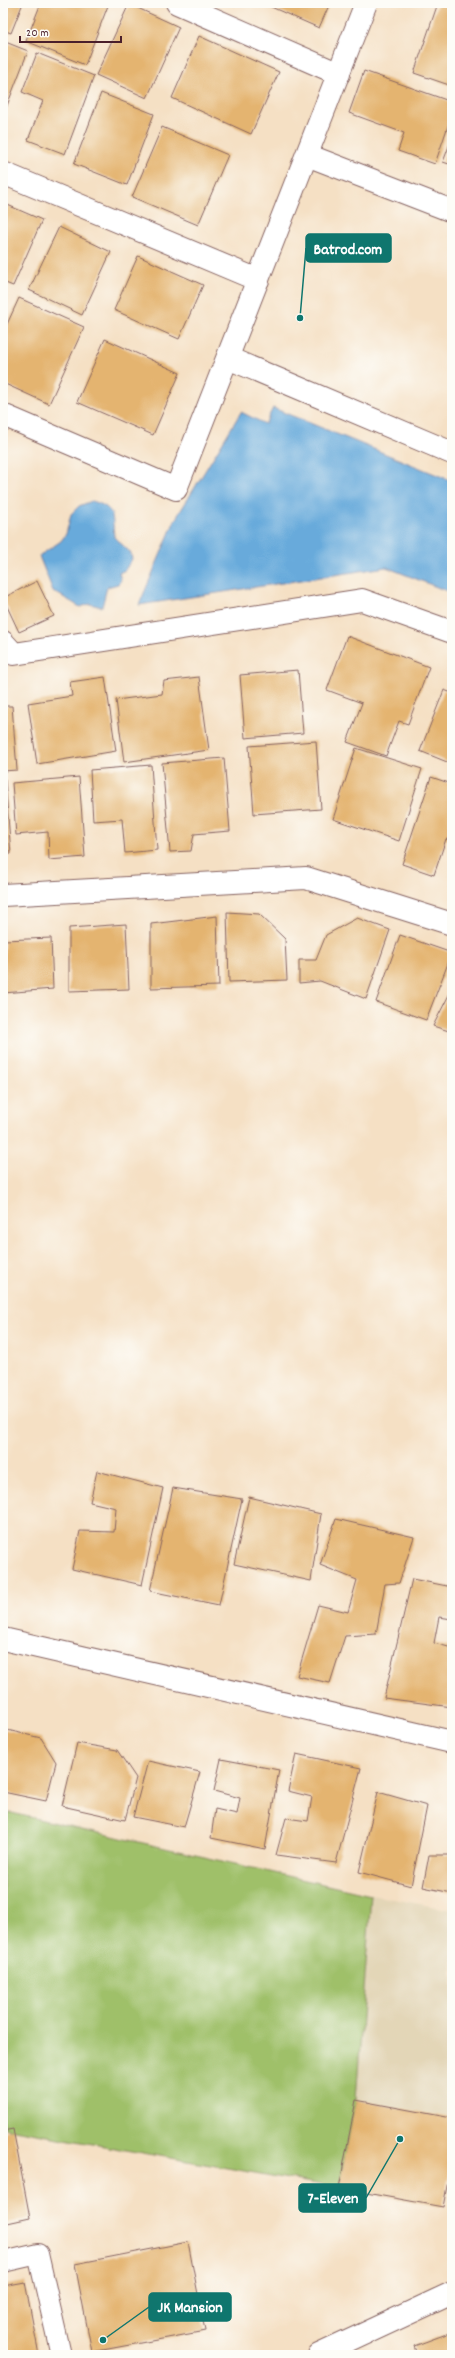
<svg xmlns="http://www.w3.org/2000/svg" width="455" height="2358" font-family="Dekko,sans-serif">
  <rect width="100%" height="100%" fill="#fdfcf7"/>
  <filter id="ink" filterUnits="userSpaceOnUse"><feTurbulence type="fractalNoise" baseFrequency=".025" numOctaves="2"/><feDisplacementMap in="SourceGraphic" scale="8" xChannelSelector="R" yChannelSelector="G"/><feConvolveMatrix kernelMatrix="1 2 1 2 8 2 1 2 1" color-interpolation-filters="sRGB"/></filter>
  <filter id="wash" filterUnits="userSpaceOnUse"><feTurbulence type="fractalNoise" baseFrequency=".012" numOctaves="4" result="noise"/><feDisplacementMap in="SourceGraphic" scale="16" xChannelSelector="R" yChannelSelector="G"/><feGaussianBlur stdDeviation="0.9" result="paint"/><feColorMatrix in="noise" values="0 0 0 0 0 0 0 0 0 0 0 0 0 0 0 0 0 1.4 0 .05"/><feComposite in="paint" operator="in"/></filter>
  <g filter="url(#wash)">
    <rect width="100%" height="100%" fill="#f5e0c4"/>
    <path fill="#e3d6b7" d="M 371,1895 L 452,1910 L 452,2118 L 356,2100 Z"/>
    <path fill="#9fc069" stroke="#74704a" d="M 3,1811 L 371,1895 L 356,2100 L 339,2188 L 3,2128 Z"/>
    <g fill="#67aadb" stroke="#586483">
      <path d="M 273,408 L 452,481 L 452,593 L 386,567 L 139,605 L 175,520 L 241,412 L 265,424 Z"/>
      <path d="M 92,501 C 116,508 112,516 114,537 L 130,552 L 132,559 L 125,570 L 119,573 L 121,580 L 118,584 L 107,587 L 102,607 L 90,604 L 80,607 L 53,591 L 39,556 L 61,541 L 66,534 L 71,514 L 79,506 Z"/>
    </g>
    <g id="blocks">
      <g fill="#e4b470">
        <path d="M 3,3 L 23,3 L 11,33 L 3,30 Z"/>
        <path d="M 41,3 L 109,3 L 85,65 L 26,41 Z"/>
        <path d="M 262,3 L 330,3 L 319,28 Z"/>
        <path d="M 438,3 L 452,3 L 452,86 L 414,73 Z"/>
        <path d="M 129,4 L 179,27 L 147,98 L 96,75 Z"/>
        <path d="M 199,36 L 279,72 L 251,134 L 172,98 Z"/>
        <path d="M 3,41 L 28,51 L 3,116 Z"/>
        <path d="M 37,53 L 94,76 L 65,154 L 28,140 L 43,101 L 22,92 Z"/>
        <path d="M 364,71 L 452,102 L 452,114 L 435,164 L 398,151 L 404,133 L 349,113 Z"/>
        <path d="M 101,93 L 154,114 L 127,185 L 74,164 Z"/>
        <path d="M 162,127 L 228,155 L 198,225 L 132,197 Z"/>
        <path d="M 452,138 L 452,165 L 443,162 Z"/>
        <path d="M 3,203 L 42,220 L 13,286 L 3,282 Z"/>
        <path d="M 59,227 L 111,252 L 82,315 L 29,290 Z"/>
        <path d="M 138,256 L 203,285 L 179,339 L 114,310 Z"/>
        <path d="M 19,298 L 84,327 L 49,404 L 3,383 L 3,333 Z"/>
        <path d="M 105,339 L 180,373 L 153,435 L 77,402 Z"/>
        <path d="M 37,581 L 54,616 L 19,632 L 3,598 Z"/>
        <path d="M 347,636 L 429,667 L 408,724 L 399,721 L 386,756 L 347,742 L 362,703 L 327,690 Z"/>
        <path d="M 298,670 L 303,733 L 245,738 L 240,675 Z"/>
        <path d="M 105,677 L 116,751 L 37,764 L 28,703 L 72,696 L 70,682 Z"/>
        <path d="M 199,677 L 209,750 L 124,762 L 116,700 L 162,694 L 164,681 Z"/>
        <path d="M 444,690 L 452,693 L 452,764 L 420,751 Z"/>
        <path d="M 3,706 L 12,706 L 17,770 L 3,771 Z"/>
        <path d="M 316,741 L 321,809 L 254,814 L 249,746 Z"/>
        <path d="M 356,748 L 422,769 L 399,841 L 333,819 Z"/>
        <path d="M 224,758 L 230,831 L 194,834 L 191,851 L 170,852 L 162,763 Z"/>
        <path d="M 151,765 L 157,850 L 125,853 L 122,819 L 93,821 L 90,770 Z"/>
        <path d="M 79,777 L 85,857 L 49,860 L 48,832 L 16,835 L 12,783 Z"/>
        <path d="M 431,777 L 452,784 L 452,841 L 446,839 L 434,875 L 402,864 Z"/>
        <path d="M 3,779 L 5,779 L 11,854 L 3,855 Z"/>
        <path d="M 227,912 L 259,914 L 285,939 L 287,980 L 229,982 Z"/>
        <path d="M 217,916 L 219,986 L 151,988 L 151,924 Z"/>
        <path d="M 357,918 L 390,930 L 366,999 L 320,981 L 299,983 L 299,960 L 316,960 L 326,935 Z"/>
        <path d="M 126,924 L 129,989 L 69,991 L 69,928 Z"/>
        <path d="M 400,935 L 452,953 L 426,1020 L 376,1002 Z"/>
        <path d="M 51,938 L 53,989 L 3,993 L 4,940 Z"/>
        <path d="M 452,989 L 452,1032 L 433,1026 Z"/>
        <path d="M 97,1471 L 163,1488 L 142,1585 L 72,1569 L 80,1531 L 114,1532 L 116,1508 L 90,1502 Z"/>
        <path d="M 173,1488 L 242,1499 L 219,1605 L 150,1591 Z"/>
        <path d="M 249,1497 L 321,1514 L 311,1581 L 234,1564 Z"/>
        <path d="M 336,1519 L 414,1537 L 399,1583 L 385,1584 L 376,1634 L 345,1636 L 330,1683 L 297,1676 L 318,1605 L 348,1612 L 357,1580 L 320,1565 Z"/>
        <path d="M 412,1579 L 452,1587 L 452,1619 L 439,1617 L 434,1643 L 452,1648 L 452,1707 L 384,1698 Z"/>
        <path d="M 3,1729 L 41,1738 L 56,1762 L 46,1801 L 3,1792 Z"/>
        <path d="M 77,1743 L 117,1750 L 136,1778 L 125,1820 L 62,1806 Z"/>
        <path d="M 296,1754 L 361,1768 L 336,1863 L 276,1855 L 286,1818 L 308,1821 L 312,1797 L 288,1791 Z"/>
        <path d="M 221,1759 L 279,1770 L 265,1849 L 211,1838 L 215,1809 L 237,1814 L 240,1798 L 214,1791 Z"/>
        <path d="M 148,1761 L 200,1772 L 184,1827 L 133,1817 Z"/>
        <path d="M 378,1792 L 427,1806 L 411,1886 L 359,1872 Z"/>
        <path d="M 429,1855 L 452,1855 L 452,1893 L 423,1887 Z"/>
        <path d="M 356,2100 L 452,2118 L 452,2160 L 443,2207 L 339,2188 Z"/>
        <path d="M 13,2129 L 30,2218 L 3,2224 L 3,2131 Z"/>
        <path d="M 188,2242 L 205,2331 L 92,2352 L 75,2264 Z"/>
        <path d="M 25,2282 L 39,2355 L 3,2355 L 3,2286 Z"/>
        <path d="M 452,2332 L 452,2355 L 417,2355 L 414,2346 Z"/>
      </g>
    </g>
  </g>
  <g filter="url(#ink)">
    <use href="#blocks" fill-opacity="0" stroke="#866361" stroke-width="1"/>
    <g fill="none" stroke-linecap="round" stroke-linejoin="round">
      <g stroke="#866361" stroke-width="22">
        <path id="service" d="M 3,2262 L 38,2254 L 61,2355"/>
      </g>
      <g stroke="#866361" stroke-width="24">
        <g id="minor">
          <path d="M 177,3 L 339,74"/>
          <path d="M 307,155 L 452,211"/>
          <path d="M 3,173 L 258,280"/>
          <path d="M 228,358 L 452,453"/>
          <path d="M 3,415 L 176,489 L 366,3"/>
          <path d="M 3,642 L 14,654 L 362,600 L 452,632"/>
          <path d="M 3,895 L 306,878 L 452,924"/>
          <path d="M 3,1639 L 452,1742"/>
        </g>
      </g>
      <g stroke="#866361" stroke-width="24">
        <path id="tertiary" d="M 319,2355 L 452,2293"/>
      </g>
      <use href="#service" stroke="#fff" stroke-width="20"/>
      <use href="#minor" stroke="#fff" stroke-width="22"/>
      <use href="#tertiary" stroke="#fff" stroke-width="22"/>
    </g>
  </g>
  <path fill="none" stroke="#0f766e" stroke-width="1.5" d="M300 318L306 248M400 2139L366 2198M103 2340L149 2307"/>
  <g fill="#0f766e" stroke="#fdfcf7" stroke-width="1.5">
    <circle cx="300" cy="318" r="4"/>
    <circle cx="400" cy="2139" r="4"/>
    <circle cx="103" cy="2340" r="4"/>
  </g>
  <g fill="#0f766e" stroke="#0f766e" stroke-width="1.5">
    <rect x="306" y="234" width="85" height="28" rx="4"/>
    <rect x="299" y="2184" width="67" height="28" rx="4"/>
    <rect x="149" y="2293" width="82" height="28" rx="4"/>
  </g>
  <g font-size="16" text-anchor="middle" font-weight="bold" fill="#fff">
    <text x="348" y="254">Batrod.com</text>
    <text x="333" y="2203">7-Eleven</text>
    <text x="190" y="2312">JK Mansion</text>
  </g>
  <rect width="455" height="2358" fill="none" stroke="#fdfcf7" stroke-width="16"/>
  <path d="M20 36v6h101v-6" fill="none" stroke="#4a1f2b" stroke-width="2"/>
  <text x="26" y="36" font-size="12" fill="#4a1f2b" stroke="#fdfcf7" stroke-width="3" paint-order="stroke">20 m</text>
</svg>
